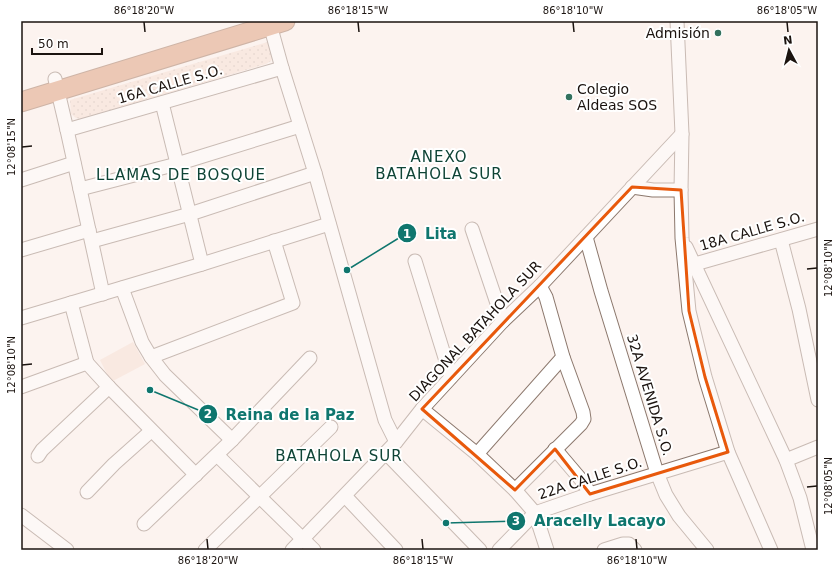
<svg xmlns="http://www.w3.org/2000/svg" width="839" height="571" font-family="'DejaVu Sans',sans-serif">
  <defs>
    <pattern id="park-dots" width="8" height="8" patternUnits="userSpaceOnUse"><rect width="8" height="8" fill="#f7ddd0"/><path d="M2 2h.1M6 6h.1" fill="none" stroke="#d3bdb1" stroke-width="1.8" stroke-linecap="round"/></pattern>
  </defs>
  <rect width="100%" height="100%" fill="#fcf3ef"/>
  <path fill="#f7ddd0" d="M 133,342 L 145,364 L 111,382 L 100,360 Z"/>
  <path fill="url(#park-dots)" d="M 268,42 L 273,55 L 271,61 L 266,64 L 80,119 L 76,118 L 71,114 L 70,100 Z"/>
  <g fill="none" stroke-linecap="round" stroke-linejoin="round">
    <g stroke="#8c786d" stroke-width="15">
      <g id="minor">
        <path d="M 269,21 L 282,68 L 315,173 L 385,420 L 396,442"/>
        <path d="M 677,21 L 682,134 L 681,190 L 682,238 L 689,311 L 705,377 L 728,452 L 771,550"/>
        <path d="M 55,79 L 67,130 L 103,294"/>
        <path d="M 162,103 L 202,264"/>
        <path d="M 67,130 L 282,68"/>
        <path d="M 21,180 L 74,163"/>
        <path d="M 632,187 L 653,190 L 681,190"/>
        <path d="M 80,189 L 177,164 L 300,126"/>
        <path d="M 472,229 L 503,321"/>
        <path d="M 586,237 L 601,291 L 657,473 L 666,495 L 679,516 L 707,550"/>
        <path d="M 781,240 L 799,309 L 818,400"/>
        <path d="M 92,241 L 190,214 L 315,173"/>
        <path d="M 686,247 L 786,460 L 800,498 L 813,550"/>
        <path d="M 21,250 L 89,230"/>
        <path d="M 415,261 L 451,377"/>
        <path d="M 695,264 L 818,229"/>
        <path d="M 122,288 L 142,342 L 151,357 L 165,375 L 232,440"/>
        <path d="M 71,303 L 87,363"/>
        <path d="M 21,318 L 202,264 L 329,224"/>
        <path d="M 151,357 L 293,303 L 274,241"/>
        <path d="M 21,387 L 87,363 L 109,387 L 196,475"/>
        <path d="M 422,409 L 477,454 L 515,490 L 535,513 L 547,550"/>
        <path d="M 555,449 L 583,482 L 590,494"/>
        <path d="M 386,453 L 480,550"/>
        <path d="M 477,454 L 563,357"/>
        <path d="M 217,455 L 314,550"/>
        <path d="M 38,456 L 42,450 L 109,387"/>
        <path d="M 786,460 L 818,447"/>
        <path d="M 515,490 L 581,424 L 584,419 L 583,412 L 563,357 L 546,297 L 540,286"/>
        <path d="M 87,492 L 114,464 L 151,431"/>
        <path d="M 345,496 L 396,550"/>
        <path d="M 21,515 L 67,550"/>
        <path d="M 144,524 L 232,440 L 310,358"/>
        <path d="M 205,550 L 331,427"/>
        <path d="M 292,550 L 396,442 L 422,409 L 503,321 L 540,286 L 682,134"/>
        <path d="M 499,550 L 535,513 L 590,494 L 728,452"/>
        <path d="M 604,550 L 623,544 L 629,544 L 635,550"/>
      </g>
    </g>
    <g stroke="#97684e" stroke-width="21">
      <path id="highway" d="M 21,102 L 285,21"/>
    </g>
    <use href="#minor" stroke="#fff" stroke-width="13"/>
    <use href="#highway" stroke="#da9670" stroke-width="19"/>
  </g>
  <path d="M0 0H839V571H0ZM 632,187 L 681,190 L 689,311 L 705,377 L 728,452 L 590,494 L 555,449 L 515,490 L 422,409 Z" fill="#fcf3ef" fill-opacity=".55" fill-rule="evenodd"/>
  <path fill="none" stroke="#e8590c" stroke-width="3" stroke-linejoin="round" d="M 632,187 L 681,190 L 689,311 L 705,377 L 728,452 L 590,494 L 555,449 L 515,490 L 422,409 Z"/>
  <path fill="none" stroke="#1b130f" stroke-width="1.5" d="M 144,22 L 145,32M 358,22 L 359,32M 573,22 L 574,32M 787,22 L 788,32M 22,147 L 32,146M 807,269 L 817,268M 22,365 L 32,364M 807,487 L 817,486M 207,539 L 208,549M 422,539 L 423,549M 636,539 L 637,549"/>
  <g fill="#32715e" stroke="#fff" stroke-width="1.5">
    <circle cx="718" cy="33" r="4"/>
    <circle cx="569" cy="97" r="4"/>
  </g>
  <g text-anchor="middle" stroke-width="4" stroke-linejoin="round" paint-order="stroke">
    <g font-size="14" fill="#1b130f" stroke="#fff" text-anchor="end">
      <text x="710" y="38">Admisión</text>
      <text x="577" y="94" text-anchor="start">Colegio<tspan x="577" dy="16">Aldeas SOS</tspan></text>
    </g>
    <g font-size="14" fill="#1b130f" stroke="#fff">
      <text transform="translate(170 84) rotate(-16)" y="5">16A CALLE S.O.</text>
      <text transform="translate(752 231) rotate(-16)" y="5">18A CALLE S.O.</text>
      <text transform="translate(475 331) rotate(-47)" y="5">DIAGONAL BATAHOLA SUR</text>
      <text transform="translate(650 395) rotate(73)" y="5">32A AVENIDA S.O.</text>
      <text transform="translate(590 478) rotate(-18)" y="5">22A CALLE S.O.</text>
    </g>
    <g font-size="15" letter-spacing="1" fill="#0f4436" stroke="#fff">
      <text x="439" y="162">ANEXO<tspan x="439" dy="17">BATAHOLA SUR</tspan></text>
      <text x="181" y="180">LLAMAS DE BOSQUE</text>
      <text x="339" y="461">BATAHOLA SUR</text>
    </g>
  </g>
  <path fill="none" stroke="#0f766e" stroke-width="1.5" d="M347 270L407 233M150 390L208 414M446 523L516 521"/>
  <g fill="#0f766e" stroke="#fff" stroke-width="1.5">
    <circle cx="347" cy="270" r="4"/>
    <circle cx="150" cy="390" r="4"/>
    <circle cx="446" cy="523" r="4"/>
    <circle cx="407" cy="233" r="10"/>
    <circle cx="208" cy="414" r="10"/>
    <circle cx="516" cy="521" r="10"/>
  </g>
  <g font-size="12" text-anchor="middle" font-weight="bold" fill="#fff">
    <text x="407" y="238">1</text>
    <text x="208" y="418">2</text>
    <text x="516" y="525">3</text>
  </g>
  <g font-size="15" text-anchor="middle" font-weight="bold" fill="#0f766e" stroke="#fff" stroke-width="4" stroke-linejoin="round" paint-order="stroke">
    <text x="441" y="239">Lita</text>
    <text x="290" y="420">Reina de la Paz</text>
    <text x="600" y="526">Aracelly Lacayo</text>
  </g>
  <rect width="839" height="571" fill="none" stroke="#ffffff" stroke-width="44"/>
  <g transform="translate(789 50) rotate(353)" stroke="#ffffff" stroke-width="3" paint-order="stroke">
  <path d="M0-3L7 15L0 10L-7 15Z" fill="#1b130f"/>
  <text y="-6" font-size="11" font-weight="bold" text-anchor="middle" fill="#1b130f">N</text>
  </g>
  <path d="M32 48v6h70v-6" fill="none" stroke="#1b130f" stroke-width="2"/>
  <text x="38" y="48" font-size="12" fill="#1b130f" stroke="#ffffff" stroke-width="3" paint-order="stroke">50 m</text>
  <rect x="22" y="22" width="795" height="527" fill="none" stroke="#1b130f" stroke-width="1.5"/>
  <g font-size="10" text-anchor="middle" fill="#1b130f">
    <text x="144" y="14">86°18'20"W</text>
    <text x="358" y="14">86°18'15"W</text>
    <text x="573" y="14">86°18'10"W</text>
    <text x="787" y="14">86°18'05"W</text>
    <text transform="translate(11 147) rotate(-90)" y="4">12°08'15"N</text>
    <text transform="translate(828 268) rotate(-90)" y="4">12°08'10"N</text>
    <text transform="translate(11 365) rotate(-90)" y="4">12°08'10"N</text>
    <text transform="translate(828 486) rotate(-90)" y="4">12°08'05"N</text>
    <text x="208" y="564">86°18'20"W</text>
    <text x="423" y="564">86°18'15"W</text>
    <text x="637" y="564">86°18'10"W</text>
  </g>
</svg>
